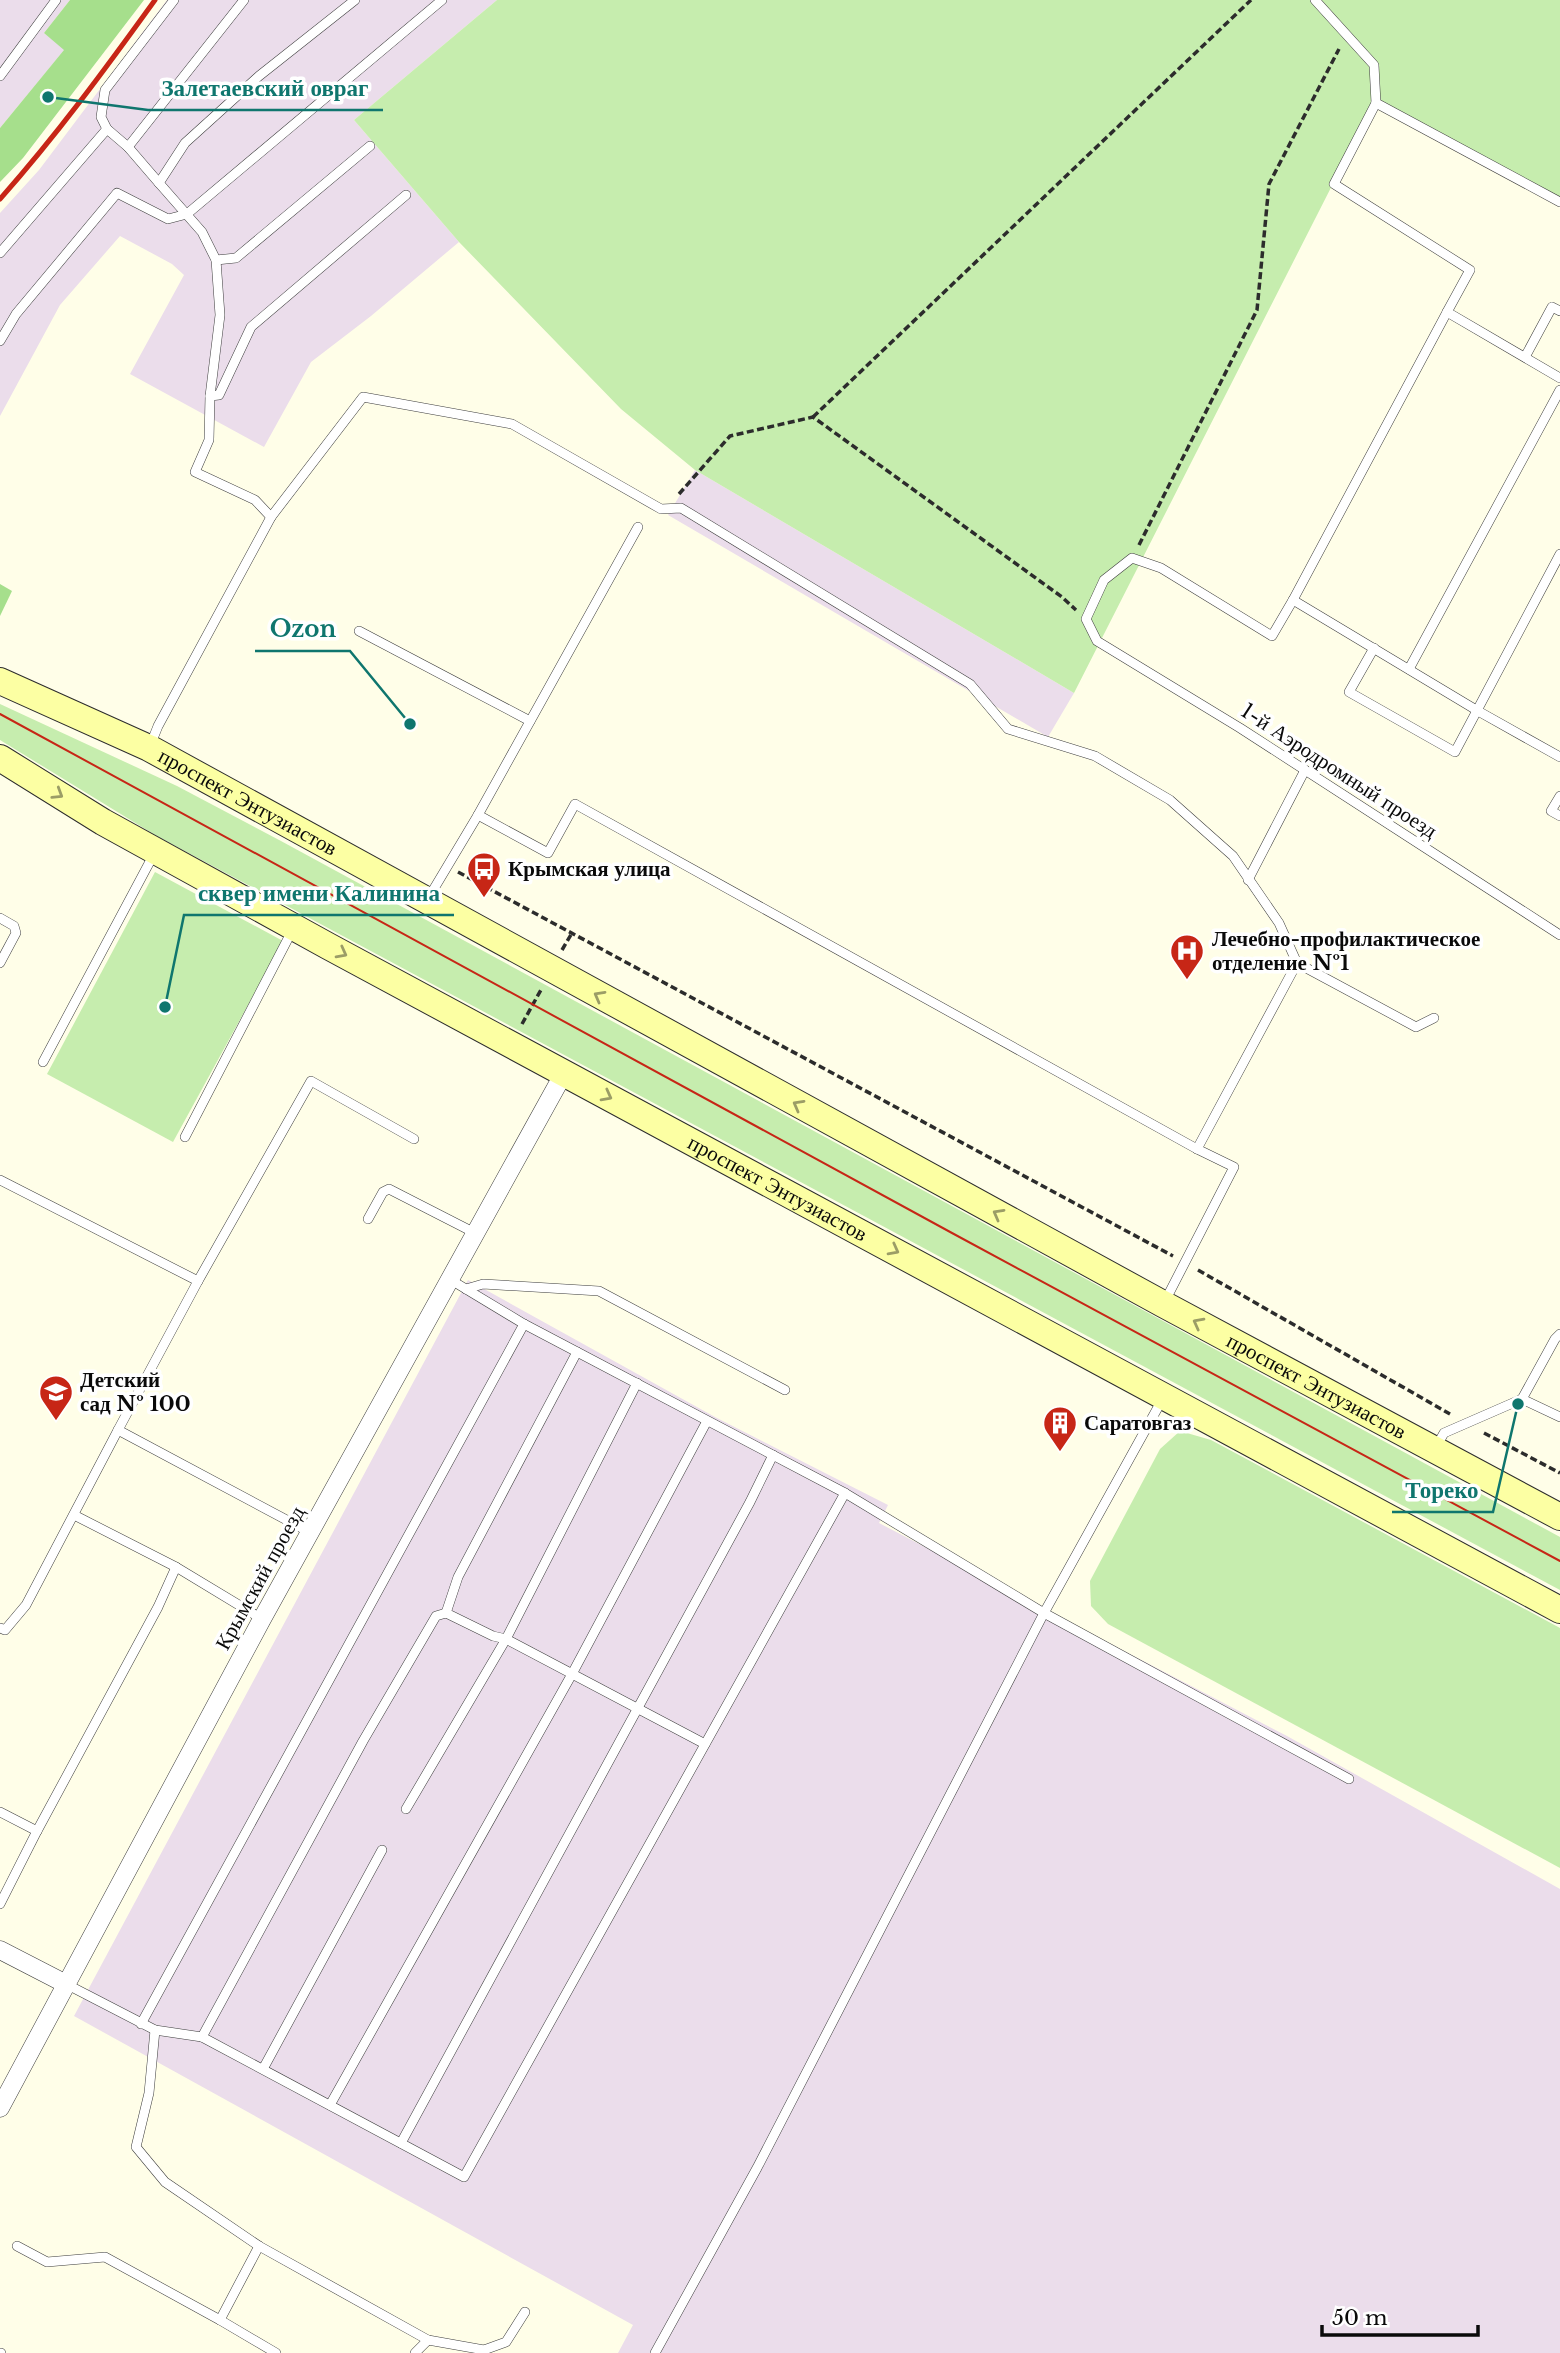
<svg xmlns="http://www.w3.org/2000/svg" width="1560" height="2353" font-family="'Libre Baskerville',serif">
  <rect width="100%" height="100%" fill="#fffee8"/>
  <g fill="#ebddeb">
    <path d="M 0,0 L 70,0 L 44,33 L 65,49 L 0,128 Z"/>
    <path d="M 167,0 L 497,0 L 354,120 L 459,242 L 371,316 L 311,362 L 264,447 L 130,374 L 184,275 L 172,264 L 120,236 L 60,305 L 0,416 L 0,213 L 39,170 Z"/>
    <path d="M 695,470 L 1074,693 L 1048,737 L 668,515 Z"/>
    <path d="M 468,1280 L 715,1417 L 888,1505 L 879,1523 L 1287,1736 L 1560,1889 L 1560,2353 L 618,2353 L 633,2325 L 74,2016 Z"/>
  </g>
  <g fill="#c6edae">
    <path d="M 497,0 L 1560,0 L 1560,198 L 1375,101 L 1074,693 L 695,470 L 621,409 L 459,242 L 354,120 Z"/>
    <path d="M 0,704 L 177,786 L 281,841 L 1560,1537 L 1560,1590 L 155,835 L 0,740 Z"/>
    <path d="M 155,872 L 283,941 L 173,1142 L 47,1074 Z"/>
    <path d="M 1180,1431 L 1211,1440 L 1560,1628 L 1560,1868 L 1108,1624 L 1091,1606 L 1090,1581 L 1160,1449 Z"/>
  </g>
  <g fill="#a6df8c">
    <path d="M 70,0 L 144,0 L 23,158 L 0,182 L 0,128 L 64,50 L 44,33 Z"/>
    <path d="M 0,584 L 12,591 L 0,616 Z"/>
  </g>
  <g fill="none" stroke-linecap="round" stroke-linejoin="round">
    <g stroke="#3d3d3d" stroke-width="10">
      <g id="service">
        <path d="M 1315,0 L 1374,65 L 1376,103 L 1560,202"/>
        <path d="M 0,76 L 56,0"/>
        <path d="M 1376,103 L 1334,184 L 1470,270 L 1447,312 L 1560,378"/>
        <path d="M 107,129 L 101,117 L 105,90 L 174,0"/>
        <path d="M 128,147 L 244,0"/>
        <path d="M 0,253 L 107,129 L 128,147 L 159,183"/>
        <path d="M 216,260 L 236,258 L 370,146"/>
        <path d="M 1447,312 L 1293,600 L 1478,711 L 1560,757"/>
        <path d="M 0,341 L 16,314 L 117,193 L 168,219 L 187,214 L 442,0"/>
        <path d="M 1525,357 L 1552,307 L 1560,311"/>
        <path d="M 210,396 L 219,395 L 251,327 L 406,195"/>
        <path d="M 271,517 L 255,500 L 195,472 L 209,440 L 210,396 L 220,315 L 216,260 L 202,232 L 159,183 L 185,143 L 259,76 L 355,0"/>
        <path d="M 1293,600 L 1272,636 L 1161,568 L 1132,558 L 1104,580 L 1086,619 L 1097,641 L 1240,728 L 1560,935"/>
        <path d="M 359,631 L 530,721"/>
        <path d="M 1374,648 L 1349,692 L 1455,752 L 1560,554"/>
        <path d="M 1409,669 L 1560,390"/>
        <path d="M 150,746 L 158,726 L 271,517 L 363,397 L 512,424 L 661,509 L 681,508 L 970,684 L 1008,729 L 1095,756 L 1170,800 L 1233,856 L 1279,923 L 1297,963"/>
        <path d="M 1560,796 L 1551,811 L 1560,816"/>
        <path d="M 478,815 L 548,853 L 575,804 L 1197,1149 L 1234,1167 L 1164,1303"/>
        <path d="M 1248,880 L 1305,770"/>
        <path d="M 429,897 L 478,815 L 638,527"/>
        <path d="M 0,918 L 14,926 L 16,933 L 0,963"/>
        <path d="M 43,1062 L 155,852"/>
        <path d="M 185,1137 L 293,929"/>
        <path d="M 1197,1149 L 1297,963 L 1416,1027 L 1434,1018"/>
        <path d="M 0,1180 L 198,1281 L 118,1430 L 311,1533"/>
        <path d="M 368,1219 L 383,1192 L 389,1189 L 475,1233"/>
        <path d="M 451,1280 L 524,1324 L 845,1493"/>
        <path d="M 198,1281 L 311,1081 L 414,1139"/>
        <path d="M 466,1289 L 483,1284 L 599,1291 L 785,1390"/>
        <path d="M 1522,1399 L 1555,1339 L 1560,1334"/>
        <path d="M 1435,1449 L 1444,1433 L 1522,1399 L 1560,1417"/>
        <path d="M 74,1515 L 176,1567 L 262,1619"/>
        <path d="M 446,1613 L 458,1577 L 577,1352"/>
        <path d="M 0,1628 L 5,1630 L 26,1605 L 118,1430"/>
        <path d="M 406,1809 L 506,1639 L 637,1383"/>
        <path d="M 0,1812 L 37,1831 L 0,1904"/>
        <path d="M 37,1831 L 158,1607 L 176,1567"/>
        <path d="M 66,1984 L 155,2030 L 202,2037 L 464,2177 L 845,1493 L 1044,1613 L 1162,1400"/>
        <path d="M 141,2024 L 524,1324"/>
        <path d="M 155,2030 L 149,2093 L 136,2147 L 165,2182 L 259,2246 L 428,2340 L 484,2350 L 506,2342 L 525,2312"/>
        <path d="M 202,2037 L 363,1741 L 436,1616 L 446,1613 L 493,1636 L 506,1639 L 705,1744"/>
        <path d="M 263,2069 L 382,1850"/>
        <path d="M 330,2105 L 572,1674 L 707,1421"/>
        <path d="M 401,2143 L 750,1502 L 773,1455"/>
        <path d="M 17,2246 L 47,2262 L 105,2257 L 220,2320"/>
        <path d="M 259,2246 L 220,2320 L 276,2353"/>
        <path d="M 0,2353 L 1,2353"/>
        <path d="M 415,2353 L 428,2340"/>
        <path d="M 655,2353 L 757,2168 L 1044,1613 L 1349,1779"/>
      </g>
    </g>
    <g stroke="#3d3d3d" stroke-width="19">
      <g id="minor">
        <path d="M 0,1950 L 66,1984"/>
        <path d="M 0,2108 L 262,1619 L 564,1073"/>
      </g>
    </g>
    <g stroke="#2c2c2c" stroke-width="28">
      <g id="secondary">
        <path id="s1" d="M 0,681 L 149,748 L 1163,1304 L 1560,1517"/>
        <path id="s2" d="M 0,758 L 103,822 L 328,946 L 1560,1610"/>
      </g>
    </g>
    <g stroke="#2c2c2c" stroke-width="3.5" stroke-dasharray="7 3.5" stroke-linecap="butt">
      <path d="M 813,417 L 1251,0"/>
      <path d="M 679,494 L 730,436 L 813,417 L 1062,597 L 1076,610"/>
      <path d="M 1139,545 L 1257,310 L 1269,184 L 1339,49"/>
      <path d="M 458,872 L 1173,1256"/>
      <path d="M 562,950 L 572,933"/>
      <path d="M 522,1024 L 542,988"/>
      <path d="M 1198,1270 L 1450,1414"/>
      <path d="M 1484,1433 L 1560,1473"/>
    </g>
    <use href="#service" stroke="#fff" stroke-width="9"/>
    <use href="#minor" stroke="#fff" stroke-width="18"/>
    <use href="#secondary" stroke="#fcffa3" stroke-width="26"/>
    <path stroke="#c72616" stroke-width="2" d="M 0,714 L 952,1233 L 1560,1561"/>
    <path stroke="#c72616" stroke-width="5" d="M 0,199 C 56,136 106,68 155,0"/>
  </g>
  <defs><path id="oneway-chevron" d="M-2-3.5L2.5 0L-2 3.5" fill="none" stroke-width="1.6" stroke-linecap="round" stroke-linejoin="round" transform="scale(1.75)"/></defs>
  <g stroke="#9b9d66">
    <use href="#oneway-chevron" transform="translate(58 794) rotate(32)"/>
    <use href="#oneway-chevron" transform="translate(342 953) rotate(28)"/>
    <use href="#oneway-chevron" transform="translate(599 996) rotate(-151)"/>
    <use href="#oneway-chevron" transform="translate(607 1096) rotate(28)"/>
    <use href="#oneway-chevron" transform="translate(798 1105) rotate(-151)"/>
    <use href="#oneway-chevron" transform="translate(998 1214) rotate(-151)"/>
    <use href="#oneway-chevron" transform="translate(894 1250) rotate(28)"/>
    <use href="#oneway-chevron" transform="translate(1198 1323) rotate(-152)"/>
  </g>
  <defs>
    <g id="bus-pin" transform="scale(1.75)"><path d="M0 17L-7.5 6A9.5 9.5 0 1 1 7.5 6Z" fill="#c72616" stroke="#fff"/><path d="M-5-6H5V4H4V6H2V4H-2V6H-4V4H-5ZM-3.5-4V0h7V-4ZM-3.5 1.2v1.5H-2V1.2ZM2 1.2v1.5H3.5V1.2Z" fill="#fff"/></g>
    <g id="hospital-pin" transform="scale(1.75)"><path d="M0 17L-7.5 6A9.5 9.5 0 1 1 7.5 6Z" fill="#c72616" stroke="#fff"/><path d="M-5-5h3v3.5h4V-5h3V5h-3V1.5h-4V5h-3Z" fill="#fff"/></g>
    <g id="school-pin" transform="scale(1.75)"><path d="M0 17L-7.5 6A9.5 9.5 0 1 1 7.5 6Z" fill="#c72616" stroke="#fff"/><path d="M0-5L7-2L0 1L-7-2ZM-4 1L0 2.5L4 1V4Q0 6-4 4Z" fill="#fff"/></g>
    <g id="building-pin" transform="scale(1.75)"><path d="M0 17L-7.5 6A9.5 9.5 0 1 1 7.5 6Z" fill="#c72616" stroke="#fff"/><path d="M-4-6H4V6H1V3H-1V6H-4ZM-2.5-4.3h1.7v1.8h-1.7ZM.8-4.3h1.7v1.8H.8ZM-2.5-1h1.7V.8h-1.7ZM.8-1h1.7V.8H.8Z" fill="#fff"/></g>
  </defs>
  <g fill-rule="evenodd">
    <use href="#bus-pin" x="484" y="869"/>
    <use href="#hospital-pin" x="1187" y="951"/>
    <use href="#school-pin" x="56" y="1392"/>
    <use href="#building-pin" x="1060" y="1423"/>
  </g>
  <g text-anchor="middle" stroke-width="7" stroke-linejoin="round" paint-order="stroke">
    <g font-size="21" fill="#0a0a0a" stroke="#fff">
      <text transform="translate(1339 771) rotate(33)" y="7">1-й Аэродромный проезд</text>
      <text dy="7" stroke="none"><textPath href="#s1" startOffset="276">проспект Энтузиастов</textPath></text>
      <text dy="7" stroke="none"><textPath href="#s2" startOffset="889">проспект Энтузиастов</textPath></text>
      <text dy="7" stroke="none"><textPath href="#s1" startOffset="1494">проспект Энтузиастов</textPath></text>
      <text transform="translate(260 1578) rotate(-61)" y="7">Крымский проезд</text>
    </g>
    <g font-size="21" font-weight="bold" fill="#0a0a0a" stroke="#fff" text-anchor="start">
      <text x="508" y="876">Крымская улица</text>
      <text x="1212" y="946">Лечебно-профилактическое<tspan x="1212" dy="24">отделение №1</tspan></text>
      <text x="80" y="1387">Детский<tspan x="80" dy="24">сад № 100</tspan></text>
      <text x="1084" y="1430">Саратовгаз</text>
    </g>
  </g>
  <path fill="none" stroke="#0f766e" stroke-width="2.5" d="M48 97L148 110H383M410 724L350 651H255M165 1007L184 915H454M1518 1404L1493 1512H1392"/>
  <g fill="#0f766e" stroke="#fff" stroke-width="2.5">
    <circle cx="48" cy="97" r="7"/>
    <circle cx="410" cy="724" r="7"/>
    <circle cx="165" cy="1007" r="7"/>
    <circle cx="1518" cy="1404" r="7"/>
  </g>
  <g font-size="23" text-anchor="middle" font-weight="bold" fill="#0f766e" stroke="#fff" stroke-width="7" stroke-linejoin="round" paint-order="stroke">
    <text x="265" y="96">Залетаевский овраг</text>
    <text x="303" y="637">Ozon</text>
    <text x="319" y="901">сквер имени Калинина</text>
    <text x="1442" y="1498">Тореко</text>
  </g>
  <path d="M1322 2325v10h156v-10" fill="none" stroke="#0a0a0a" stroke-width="3.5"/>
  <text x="1332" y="2325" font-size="21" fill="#0a0a0a" stroke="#ffffff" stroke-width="5" paint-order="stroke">50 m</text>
</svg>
